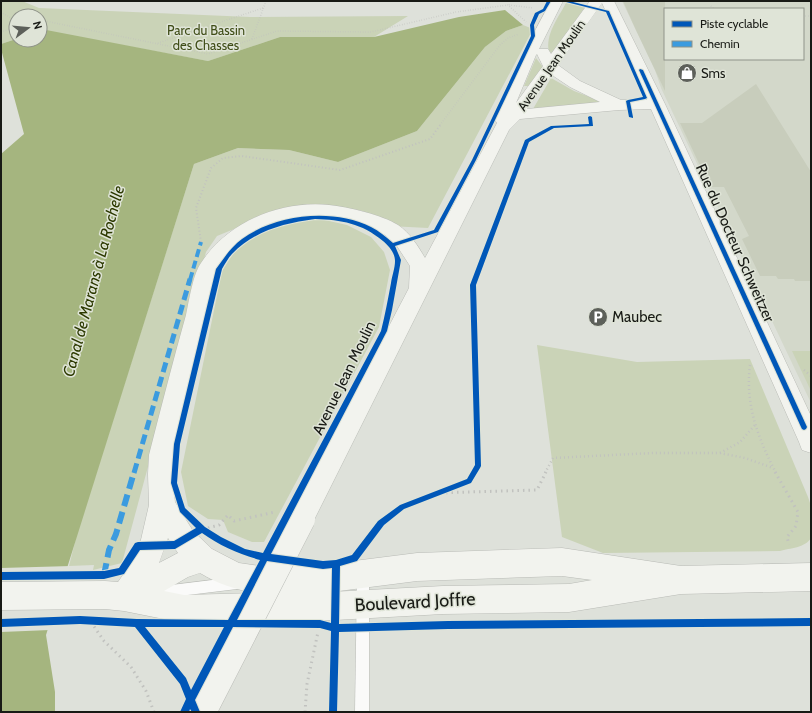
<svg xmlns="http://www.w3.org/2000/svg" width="812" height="713" font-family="Cabin,sans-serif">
  <rect width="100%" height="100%" fill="#dee1da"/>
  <path fill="#d3d8ca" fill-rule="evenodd" d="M 622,1 L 811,1 L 811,403 L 661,88 L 655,70 ZM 665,9 L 803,9 L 803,59 L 665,59 Z"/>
  <g fill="#cad3b7">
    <path d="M 1,1 L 22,1 L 39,8 L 250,17 L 408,16 L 374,37 L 280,37 L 208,61 L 40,30 L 40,16 L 16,16 L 16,39 L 1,44 Z"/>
    <path d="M 566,3 L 585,7 L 553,53 L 549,52 C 545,35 558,18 566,3 Z"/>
    <path d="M 523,25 L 533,29 L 428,228 L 389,226 L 363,211 L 333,206 L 273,213 L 217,236 L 206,252 L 122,563 L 93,570 L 94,565 L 69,566 L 77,534 L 194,164 L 238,148 L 289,150 L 338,162 L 417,131 L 485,47 L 506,31 Z"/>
    <path d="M 536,58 L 543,67 L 529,86 L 524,86 Z"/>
    <path d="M 551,78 L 574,91 L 600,101 L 597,103 L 533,109 Z"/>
    <path d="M 320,219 L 347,225 L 371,237 L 384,252 L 390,270 L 379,327 L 264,542 L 252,542 L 228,532 L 223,520 L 208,519 L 188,506 L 181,472 L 222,271 C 226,265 230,258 234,253 C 256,228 289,223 320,219 Z"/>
    <path d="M 537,345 L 637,362 L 750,359 L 808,497 L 811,506 L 811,538 C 805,548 790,548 780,551 L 603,553 L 562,537 Z"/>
    <path d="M 792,351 L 811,351 L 811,391 Z"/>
  </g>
  <path fill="#a5b57f" d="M 505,10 L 523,25 L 506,31 L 485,47 L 417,131 L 338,162 L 289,150 L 238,148 L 194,164 L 46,635 L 55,692 L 55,712 L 1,712 L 1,154 L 24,134 L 1,49 L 1,44 L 16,39 L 16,40 L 40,40 L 40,30 L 41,29 L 208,61 L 280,37 L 374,37 L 459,17 Z"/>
  <path fill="#dee1da" d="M 71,566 L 50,630 L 1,632 L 1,568 Z"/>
  <g fill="#c8cdbc">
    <path d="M 623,1 L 665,1 L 665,91 L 635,28 Z"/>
    <path d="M 756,84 L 811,172 L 811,281 L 795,281 L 794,279 L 778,279 L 776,276 L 760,276 L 742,239 L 749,236 L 724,187 L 710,187 L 680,123 L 702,123 Z"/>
  </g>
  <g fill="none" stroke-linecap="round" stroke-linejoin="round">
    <g stroke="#b9bbb6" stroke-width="1">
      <g id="lane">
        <path d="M 363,569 L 367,571 L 369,575 L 369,712 L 355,712 L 357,575 L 359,571 Z"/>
        <path d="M 237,577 L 241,579 L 243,583 L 241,587 L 237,589 L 155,599 L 151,597 L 149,593 L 151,589 L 155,587 Z"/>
      </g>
    </g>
    <g stroke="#b9bbb6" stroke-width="1">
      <path id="secondary" d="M 551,1 L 563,1 L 539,49 L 548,49 L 551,54 L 590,1 L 614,1 L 665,104 L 811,416 L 811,453 L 802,450 L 799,442 L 651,109 L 619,110 L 520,119 L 509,130 L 310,528 L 301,532 L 292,528 L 288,519 L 409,288 L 410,266 L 397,246 L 385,235 L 361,224 L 340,218 L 322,216 L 293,218 L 273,224 L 250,236 L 233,249 L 217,269 L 173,455 L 172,474 L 175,502 L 193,531 L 212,549 L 239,563 L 260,566 L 322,565 L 417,553 L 562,548 L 681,566 L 811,563 L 811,591 L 681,594 L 569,612 L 443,614 L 335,620 L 184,623 L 124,611 L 105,609 L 1,610 L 1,582 L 105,581 L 118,582 L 130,565 L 140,544 L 149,505 L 148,474 L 149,455 C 161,408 173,361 186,315 C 189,301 193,274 201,263 C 227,222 281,200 329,205 C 348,207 382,215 398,225 C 410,233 418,246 425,258 L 497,123 L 495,120 L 496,112 L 522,55 ZM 602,3 L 647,100 L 621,100 L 580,81 L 558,65 ZM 537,54 L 543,66 L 516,103 L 536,55 ZM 552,75 L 570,87 L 600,102 L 527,109 ZM 168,538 L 178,553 L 159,563 ZM 200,573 C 218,584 236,590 257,593 L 184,595 L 164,591 L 188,577 ZM 562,576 L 592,580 L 569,584 L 443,586 L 331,592 L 417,581 Z"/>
    </g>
    <g stroke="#c1c2bf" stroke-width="1.5" stroke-dasharray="0.5 2" stroke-linecap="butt">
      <path d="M 509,5 L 533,8"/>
      <path d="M 711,6 L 714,9"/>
      <path d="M 1,12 L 16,21"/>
      <path d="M 803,16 L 811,16"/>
      <path d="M 40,20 L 208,54 L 277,31 L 371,32 L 456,12 L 508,5 L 526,22"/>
      <path d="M 1,32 L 16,27"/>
      <path d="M 252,39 L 266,1"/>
      <path d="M 158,43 L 263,8"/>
      <path d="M 440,125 L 500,45 L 508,38 L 519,34"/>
    </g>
    <path stroke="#c1c2bf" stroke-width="2" stroke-dasharray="1 2.5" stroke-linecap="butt" d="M 201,242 L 196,208 L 211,168 L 223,158 L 242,156 L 340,170 L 430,139 L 441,124"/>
    <g stroke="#c1c2bf" stroke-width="2.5" stroke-dasharray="1 3" stroke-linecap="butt">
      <path d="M 750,365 C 745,405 758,438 776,473"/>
      <path d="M 804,370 L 811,376"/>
      <path d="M 720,453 L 740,442 L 755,425"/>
      <path d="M 545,473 L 553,458 L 653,453 L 720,453 L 745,458 L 773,468"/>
    </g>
    <g stroke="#c1c2bf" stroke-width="3" stroke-dasharray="1.5 4" stroke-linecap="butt">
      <path d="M 775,472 L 798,512 L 796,526 L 787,537 L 789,545"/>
      <path d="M 435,493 L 537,490 L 546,472"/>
      <path d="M 208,528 L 219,525 L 228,515 L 234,521 L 275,512"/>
      <path d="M 91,622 L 104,641 L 131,667 L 146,691 L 154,712"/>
      <path d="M 305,712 L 307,684 L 318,632"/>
    </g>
    <use href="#lane" fill="#fafaf9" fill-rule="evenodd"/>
    <use href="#secondary" fill="#f2f3ee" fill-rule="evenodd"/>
    <g stroke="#b9bbb6" stroke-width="29" stroke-linecap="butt">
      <path id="secondary-bridge" d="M 202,712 L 301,519"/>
    </g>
    <use href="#secondary-bridge" stroke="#f2f3ee" stroke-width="28"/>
    <path stroke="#3b9bdf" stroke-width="4" stroke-dasharray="8 4" stroke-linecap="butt" d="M 190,280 L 201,242"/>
    <path stroke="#3b9bdf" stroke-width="5" stroke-dasharray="10 5" stroke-linecap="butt" d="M 134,473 L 190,279"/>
    <path stroke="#3b9bdf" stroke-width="6" stroke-dasharray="12 6" stroke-linecap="butt" d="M 104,575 L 109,550 L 116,534 L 134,472"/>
    <g stroke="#dfe4d7" stroke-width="2">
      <g id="cycleway">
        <path d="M 547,1 L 551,1 L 545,11 L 539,14 L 534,25 L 535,36 L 476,160 L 438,232 L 395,246 L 401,260 L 392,310 L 387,331 L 271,554 L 323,561 L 336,560 L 352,555 L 378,521 L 400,505 L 467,479 L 475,465 L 470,285 L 525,140 L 551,126 L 589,124 L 588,117 L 590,116 L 592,117 L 593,126 L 554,128 L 529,142 L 476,285 L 481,466 L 480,468 L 471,483 L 404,509 L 384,525 L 357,561 L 340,566 L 339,624 L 448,621 L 811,618 L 811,626 L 448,629 L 339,632 L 337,712 L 329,712 L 331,631 L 320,628 L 233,627 L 195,700 L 200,712 L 192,712 L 190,709 L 189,712 L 180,712 L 186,699 L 180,684 L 135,627 L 80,624 L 1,627 L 1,619 L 80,616 L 137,619 L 228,620 L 260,560 C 239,554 220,546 202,533 L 175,549 L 140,550 L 124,574 L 104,579 L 1,580 L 1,572 L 104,571 L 119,568 L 135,543 L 138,542 L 174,541 L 196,528 L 180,512 L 171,483 L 174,444 L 216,269 C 224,258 231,247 242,239 C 276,214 333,208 371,227 C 379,231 386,237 393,243 L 434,230 L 472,160 L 531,36 L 530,25 L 535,13 L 543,9 ZM 315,219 C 342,220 361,223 383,241 C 389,246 395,253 395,261 C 395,268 392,276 391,283 C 388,299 385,315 381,331 L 263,553 L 245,549 L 221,537 L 205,527 L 185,508 L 177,483 L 180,444 L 222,269 C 225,264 228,258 232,254 C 254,231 284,223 315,219 ZM 267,561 L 323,569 L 332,568 L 331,623 L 320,620 L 237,620 ZM 145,627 L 224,627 L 191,690 L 186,678 Z"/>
        <path d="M 562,1 L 569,1 L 609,11 L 647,98 L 645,99 L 630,102 L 633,117 L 633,118 L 629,117 L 626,101 L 628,100 L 643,97 L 606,12 Z"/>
        <path d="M 640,69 L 643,70 L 807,427 L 806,429 L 804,430 L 802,429 L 801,427 L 639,70 Z"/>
      </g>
    </g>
    <use href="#cycleway" fill="#0057b8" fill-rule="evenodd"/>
  </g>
  <defs>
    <g id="shop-disc" transform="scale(1)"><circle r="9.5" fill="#5d605a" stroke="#dfe4d7"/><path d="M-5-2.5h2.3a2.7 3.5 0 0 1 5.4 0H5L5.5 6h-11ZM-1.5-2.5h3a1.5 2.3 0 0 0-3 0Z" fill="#fff"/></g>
    <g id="parking-disc" transform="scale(1)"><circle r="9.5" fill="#5d605a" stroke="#dfe4d7"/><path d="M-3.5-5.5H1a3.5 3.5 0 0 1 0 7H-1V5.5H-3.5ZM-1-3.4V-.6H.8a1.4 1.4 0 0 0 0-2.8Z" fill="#fff"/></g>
  </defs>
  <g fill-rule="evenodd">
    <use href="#shop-disc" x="687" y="73"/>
    <use href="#parking-disc" x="598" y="317"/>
  </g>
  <g text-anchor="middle" stroke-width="3" stroke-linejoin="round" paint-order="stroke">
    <g font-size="13" fill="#3f4d17" stroke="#dfe4d7">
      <text x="206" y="35">Parc du Bassin<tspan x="206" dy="15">des Chasses</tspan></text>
    </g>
    <g font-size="13" fill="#181a15" stroke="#dfe4d7">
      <text transform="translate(551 65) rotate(-55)" y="5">Avenue Jean Moulin</text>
    </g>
    <g font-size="13" fill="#181a15" stroke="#dfe4d7" text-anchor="start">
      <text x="701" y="78">Sms</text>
    </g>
    <g font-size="15" fill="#181a15" stroke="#dfe4d7">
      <text transform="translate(735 243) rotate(66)" y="5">Rue du Docteur Schweitzer</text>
      <text transform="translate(344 378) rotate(-64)" y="5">Avenue Jean Moulin</text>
    </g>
    <g font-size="15" fill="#181a15" stroke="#dfe4d7" text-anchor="start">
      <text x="612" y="322">Maubec</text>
    </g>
    <g font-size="16" font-style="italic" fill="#2c3900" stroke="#dfe4d7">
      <text transform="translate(93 281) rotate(-75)" y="6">Canal de Marans à La Rochelle</text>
    </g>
    <g font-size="18" fill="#181a15" stroke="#dfe4d7">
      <text transform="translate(415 602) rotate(-3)" y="6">Boulevard Joffre</text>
    </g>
  </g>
  <rect width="812" height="713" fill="none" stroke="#181a15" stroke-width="4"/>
  <rect x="664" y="8" width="140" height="52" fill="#dfe4d7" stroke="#8f9389"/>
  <rect x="672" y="21" width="20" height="6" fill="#0057b8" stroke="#8f9389"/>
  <text x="700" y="28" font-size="12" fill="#181a15">Piste cyclable</text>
  <rect x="672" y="41" width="20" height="6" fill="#3b9bdf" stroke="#8f9389"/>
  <text x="700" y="48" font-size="12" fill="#181a15">Chemin</text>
  <g transform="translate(28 28) rotate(74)"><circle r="19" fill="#dfe4d7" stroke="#8f9389"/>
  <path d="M0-3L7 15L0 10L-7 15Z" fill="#5d605a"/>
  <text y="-6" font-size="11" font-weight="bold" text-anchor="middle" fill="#181a15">N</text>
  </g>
</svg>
